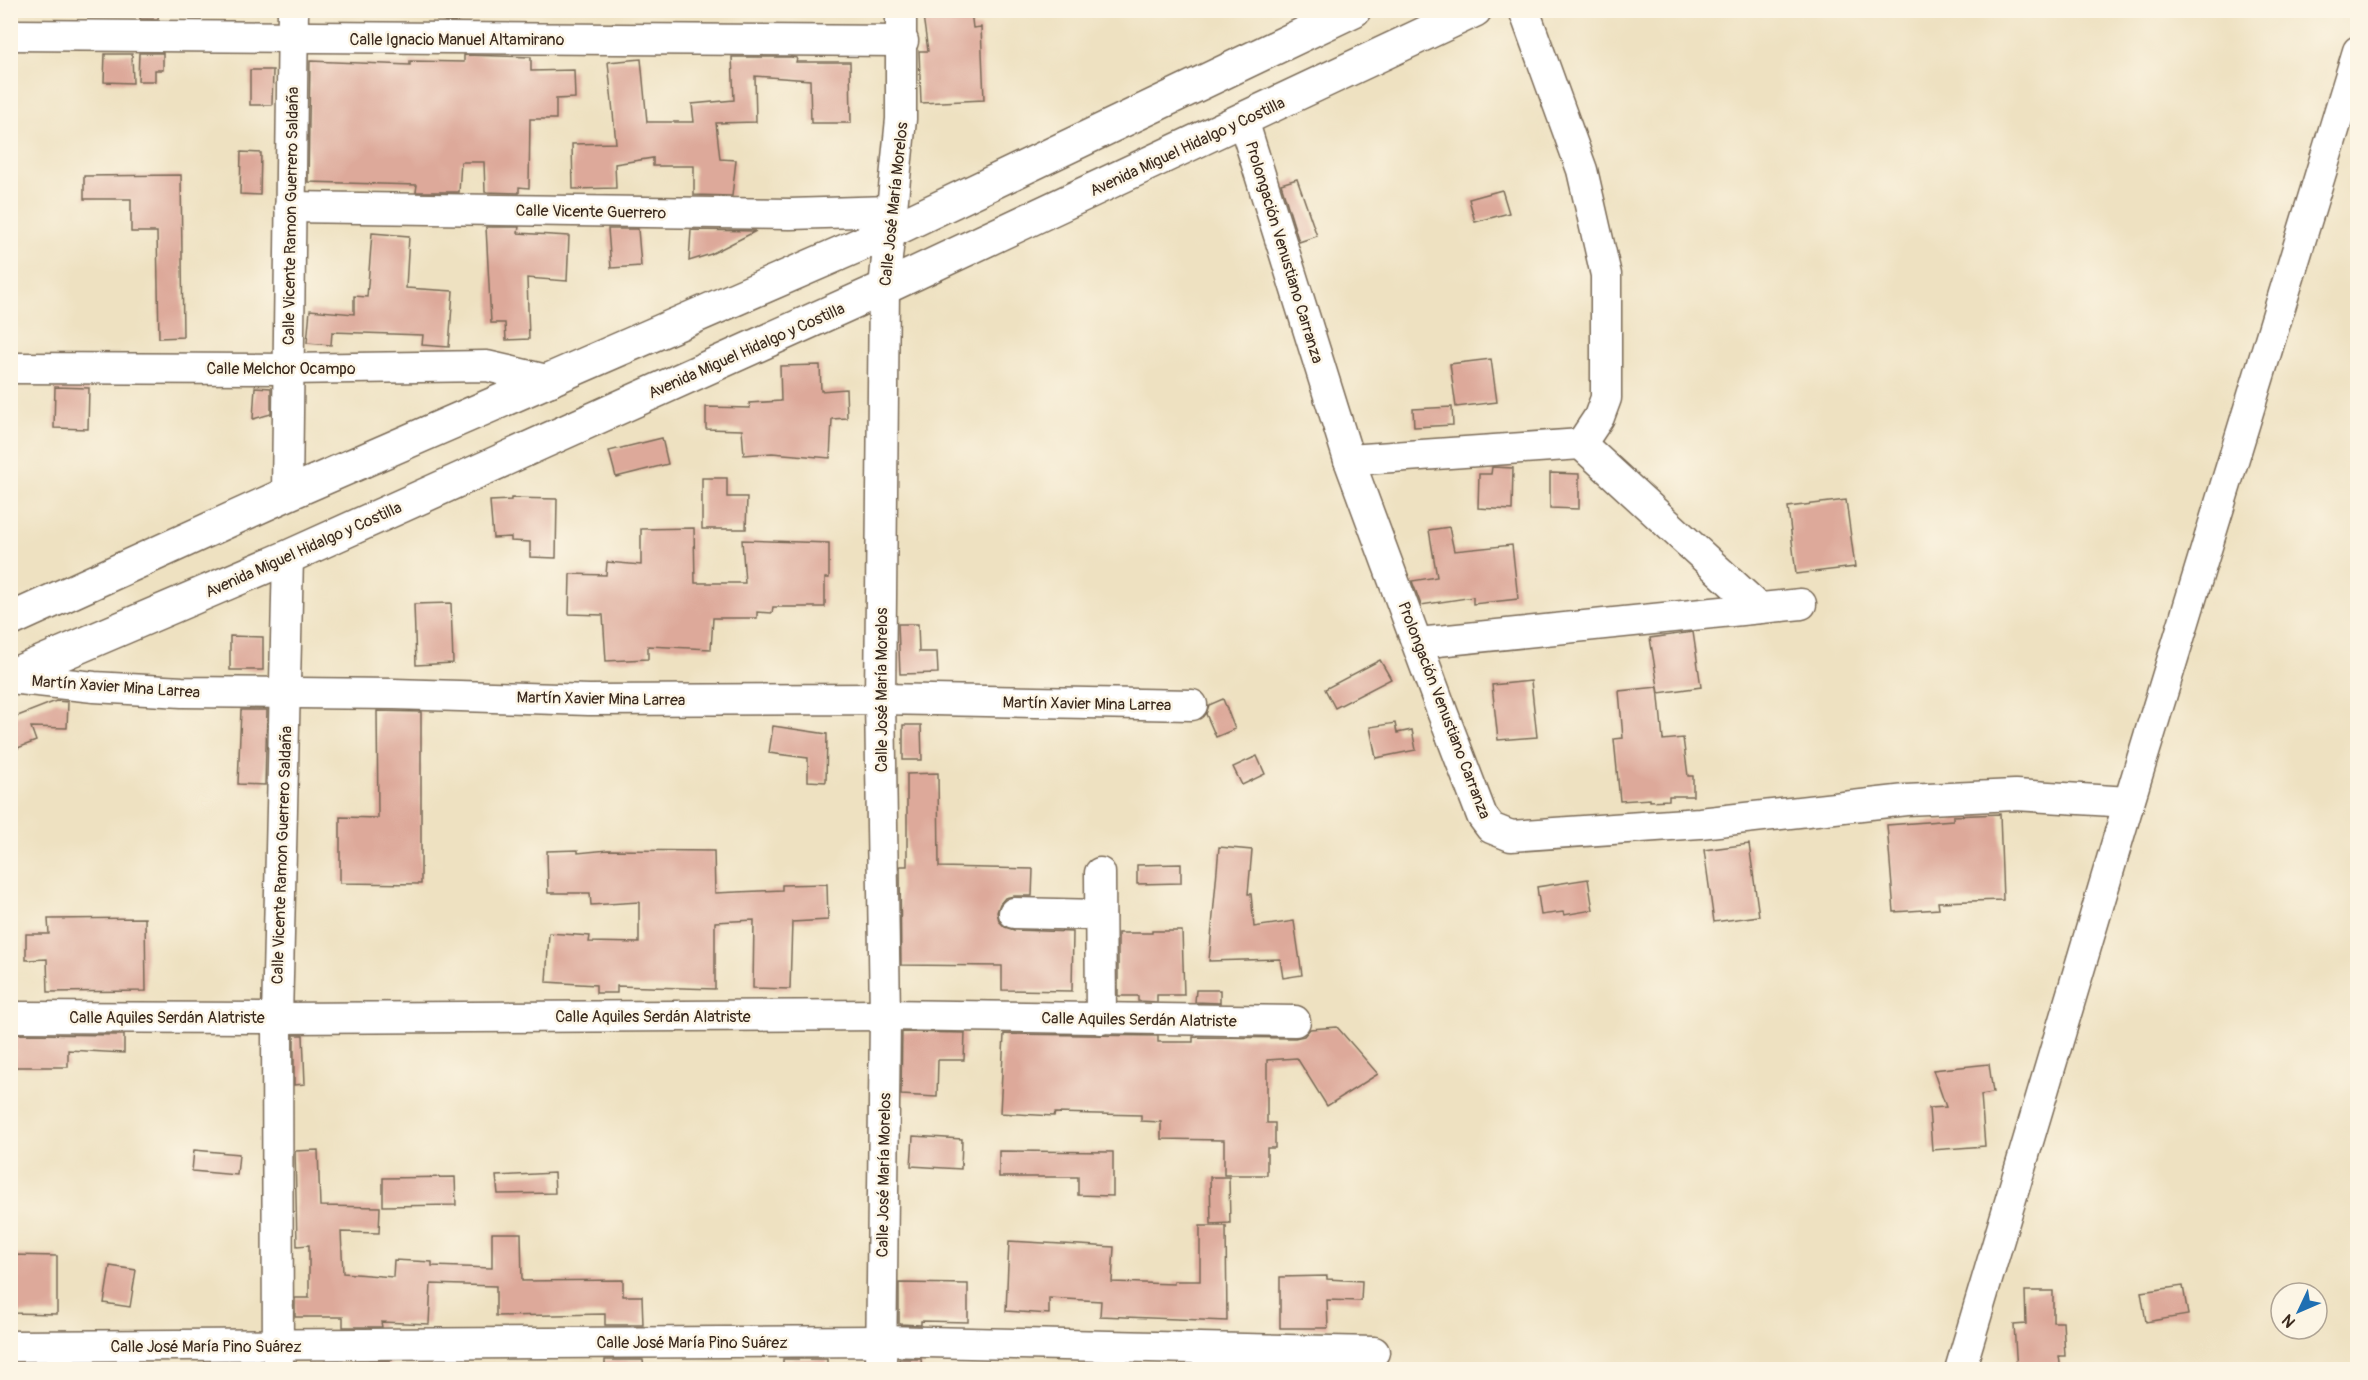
<svg xmlns="http://www.w3.org/2000/svg" width="2368" height="1380" font-family="Pangolin,sans-serif">
  <rect width="100%" height="100%" fill="#fcf5e5"/>
  <filter id="ink" filterUnits="userSpaceOnUse"><feTurbulence type="fractalNoise" baseFrequency=".0167" numOctaves="2"/><feDisplacementMap in="SourceGraphic" scale="12" xChannelSelector="R" yChannelSelector="G"/><feConvolveMatrix kernelMatrix="1 2 1 2 8 2 1 2 1" color-interpolation-filters="sRGB"/></filter>
  <filter id="wash" filterUnits="userSpaceOnUse"><feTurbulence type="fractalNoise" baseFrequency=".008" numOctaves="4" result="noise"/><feDisplacementMap in="SourceGraphic" scale="24" xChannelSelector="R" yChannelSelector="G"/><feGaussianBlur stdDeviation="1.35" result="paint"/><feColorMatrix in="noise" values="0 0 0 0 0 0 0 0 0 0 0 0 0 0 0 0 0 1.4 0 .05"/><feComposite in="paint" operator="in"/></filter>
  <g filter="url(#wash)">
    <rect width="100%" height="100%" fill="#eee1c1"/>
    <g id="blocks">
      <g fill="#dda99a">
        <path d="M 140,10 L 159,10 L 158,19 L 140,19 Z"/>
        <path d="M 971,11 L 973,28 L 981,27 L 984,100 L 921,103 L 919,51 L 928,51 L 923,16 Z"/>
        <path d="M 139,53 L 163,53 L 163,70 L 155,70 L 155,81 L 138,81 Z"/>
        <path d="M 105,54 L 132,54 L 133,83 L 104,82 Z"/>
        <path d="M 464,55 L 531,57 L 531,71 L 574,70 L 575,98 L 556,99 L 556,119 L 530,119 L 529,188 L 519,187 L 519,193 L 485,192 L 484,162 L 461,162 L 459,192 L 416,192 L 417,185 L 308,182 L 310,61 L 410,65 L 410,61 L 464,62 Z"/>
        <path d="M 732,57 L 791,57 L 797,58 L 796,62 L 850,62 L 851,123 L 811,123 L 810,80 L 755,76 L 756,122 L 716,123 L 720,159 L 736,160 L 732,196 L 694,195 L 694,166 L 653,166 L 653,158 L 615,164 L 616,188 L 573,189 L 572,144 L 616,143 L 608,62 L 641,59 L 647,122 L 694,122 L 692,104 L 734,100 Z"/>
        <path d="M 250,70 L 273,70 L 272,105 L 250,105 Z"/>
        <path d="M 241,152 L 261,153 L 260,195 L 240,194 Z"/>
        <path d="M 181,175 L 183,337 L 159,338 L 157,232 L 131,232 L 131,199 L 84,199 L 84,176 Z"/>
        <path d="M 1297,179 L 1317,236 L 1299,242 L 1281,184 Z"/>
        <path d="M 1502,190 L 1509,213 L 1475,222 L 1469,199 Z"/>
        <path d="M 486,227 L 519,227 L 518,233 L 569,236 L 567,281 L 527,278 L 529,339 L 506,340 L 505,323 L 491,323 Z"/>
        <path d="M 608,229 L 638,229 L 641,266 L 611,268 Z"/>
        <path d="M 691,230 L 756,231 L 711,254 L 689,261 Z"/>
        <path d="M 372,233 L 409,236 L 406,288 L 453,291 L 449,347 L 422,345 L 423,335 L 332,332 L 331,345 L 307,343 L 310,310 L 354,314 L 354,296 L 367,297 Z"/>
        <path d="M 1491,359 L 1497,402 L 1456,407 L 1450,364 Z"/>
        <path d="M 820,365 L 821,391 L 846,389 L 847,418 L 832,419 L 830,458 L 772,453 L 744,455 L 742,430 L 706,429 L 706,407 L 750,408 L 749,403 L 781,401 L 780,366 Z"/>
        <path d="M 55,387 L 89,388 L 88,429 L 54,428 Z"/>
        <path d="M 255,387 L 271,388 L 271,414 L 253,419 Z"/>
        <path d="M 1452,407 L 1453,425 L 1414,427 L 1413,409 Z"/>
        <path d="M 662,438 L 668,464 L 616,477 L 609,451 Z"/>
        <path d="M 1492,467 L 1513,468 L 1512,510 L 1478,508 L 1479,474 L 1491,474 Z"/>
        <path d="M 1550,473 L 1579,474 L 1579,509 L 1550,508 Z"/>
        <path d="M 702,478 L 727,478 L 727,497 L 747,497 L 746,529 L 702,529 Z"/>
        <path d="M 511,498 L 557,499 L 556,558 L 530,557 L 530,542 L 511,541 L 511,537 L 493,538 L 490,501 L 511,500 Z"/>
        <path d="M 1846,500 L 1855,567 L 1796,574 L 1788,507 Z"/>
        <path d="M 1449,527 L 1454,551 L 1512,545 L 1518,599 L 1473,604 L 1473,597 L 1421,605 L 1412,581 L 1437,577 L 1429,530 Z"/>
        <path d="M 694,528 L 695,583 L 745,583 L 742,540 L 829,543 L 829,578 L 825,578 L 825,607 L 773,607 L 772,613 L 757,612 L 757,618 L 713,618 L 711,649 L 648,646 L 648,659 L 606,661 L 603,615 L 569,614 L 570,574 L 606,575 L 607,562 L 641,565 L 641,529 Z"/>
        <path d="M 451,603 L 453,663 L 416,665 L 414,604 Z"/>
        <path d="M 898,624 L 918,624 L 919,652 L 937,652 L 938,673 L 900,674 Z"/>
        <path d="M 1693,632 L 1701,687 L 1659,693 L 1650,638 Z"/>
        <path d="M 230,636 L 263,637 L 263,670 L 230,670 Z"/>
        <path d="M 1380,660 L 1391,679 L 1335,708 L 1325,689 Z"/>
        <path d="M 1531,681 L 1537,737 L 1498,740 L 1492,685 Z"/>
        <path d="M 1658,687 L 1663,740 L 1683,738 L 1688,776 L 1693,776 L 1693,796 L 1669,796 L 1669,800 L 1650,801 L 1650,799 L 1620,801 L 1614,739 L 1623,738 L 1619,691 Z"/>
        <path d="M 1223,699 L 1235,729 L 1216,737 L 1206,714 L 1209,705 Z"/>
        <path d="M 56,701 L 68,702 L 67,728 L 31,727 L 36,741 L 10,751 L 10,719 Z"/>
        <path d="M 241,710 L 267,710 L 265,785 L 238,784 Z"/>
        <path d="M 377,711 L 421,712 L 421,884 L 340,883 L 340,817 L 378,818 Z"/>
        <path d="M 1395,723 L 1397,733 L 1412,730 L 1416,750 L 1376,758 L 1370,727 Z"/>
        <path d="M 903,725 L 921,725 L 922,760 L 903,760 Z"/>
        <path d="M 773,726 L 827,734 L 826,782 L 808,781 L 808,758 L 769,753 Z"/>
        <path d="M 1257,756 L 1265,774 L 1242,785 L 1233,767 Z"/>
        <path d="M 938,773 L 939,867 L 1033,869 L 1032,896 L 1014,896 L 1005,898 L 1000,904 L 997,912 L 999,921 L 1005,927 L 1014,930 L 1073,932 L 1072,991 L 1002,990 L 1002,966 L 901,965 L 900,866 L 907,866 L 907,774 Z"/>
        <path d="M 2000,814 L 2003,900 L 1938,902 L 1939,909 L 1894,912 L 1887,825 L 1953,820 L 1953,816 Z"/>
        <path d="M 1749,844 L 1759,916 L 1714,922 L 1704,850 Z"/>
        <path d="M 1219,847 L 1252,850 L 1248,894 L 1251,894 L 1254,927 L 1294,921 L 1302,975 L 1283,978 L 1280,959 L 1209,961 Z"/>
        <path d="M 578,850 L 578,853 L 608,850 L 714,851 L 715,893 L 782,890 L 782,885 L 827,884 L 828,920 L 792,922 L 790,989 L 753,988 L 754,920 L 715,922 L 715,989 L 617,986 L 617,993 L 596,993 L 596,985 L 546,982 L 549,933 L 590,936 L 589,942 L 639,943 L 639,902 L 591,905 L 590,893 L 548,893 L 547,851 Z"/>
        <path d="M 1181,864 L 1181,883 L 1137,884 L 1137,865 Z"/>
        <path d="M 1588,879 L 1593,910 L 1564,915 L 1563,912 L 1541,915 L 1537,887 Z"/>
        <path d="M 145,918 L 146,991 L 48,992 L 47,959 L 26,960 L 26,934 L 49,934 L 48,919 Z"/>
        <path d="M 1152,931 L 1182,931 L 1184,995 L 1157,995 L 1157,1002 L 1138,1001 L 1138,996 L 1118,996 L 1118,933 L 1152,933 Z"/>
        <path d="M 1196,990 L 1220,990 L 1220,1003 L 1195,1002 Z"/>
        <path d="M 1337,1027 L 1378,1074 L 1327,1106 L 1297,1058 L 1267,1060 L 1267,1123 L 1275,1123 L 1275,1148 L 1267,1148 L 1267,1175 L 1224,1175 L 1224,1140 L 1161,1139 L 1161,1122 L 1141,1121 L 1141,1115 L 1055,1113 L 1054,1116 L 1000,1113 L 1004,1034 L 1158,1036 L 1158,1042 L 1193,1042 L 1193,1037 L 1295,1038 L 1304,1036 L 1310,1029 Z"/>
        <path d="M 902,1032 L 965,1033 L 964,1060 L 938,1060 L 937,1097 L 901,1095 Z"/>
        <path d="M 14,1034 L 124,1035 L 124,1053 L 68,1050 L 68,1067 L 14,1067 Z"/>
        <path d="M 294,1035 L 303,1035 L 305,1084 L 294,1085 Z"/>
        <path d="M 1989,1064 L 1993,1093 L 1981,1095 L 1985,1146 L 1932,1150 L 1929,1108 L 1946,1107 L 1933,1070 Z"/>
        <path d="M 913,1136 L 962,1139 L 961,1169 L 911,1166 Z"/>
        <path d="M 194,1150 L 239,1154 L 237,1175 L 192,1171 Z"/>
        <path d="M 318,1150 L 320,1206 L 380,1207 L 379,1233 L 341,1232 L 343,1273 L 393,1277 L 394,1260 L 432,1262 L 432,1266 L 492,1268 L 492,1233 L 521,1233 L 522,1281 L 623,1280 L 623,1296 L 642,1296 L 643,1325 L 605,1325 L 605,1314 L 496,1316 L 496,1286 L 431,1284 L 429,1324 L 381,1322 L 382,1327 L 343,1327 L 343,1317 L 295,1317 L 295,1298 L 309,1298 L 309,1245 L 297,1246 L 295,1151 Z"/>
        <path d="M 999,1151 L 1113,1152 L 1113,1196 L 1078,1195 L 1078,1177 L 999,1177 Z"/>
        <path d="M 554,1173 L 555,1193 L 498,1194 L 496,1176 Z"/>
        <path d="M 455,1177 L 456,1205 L 383,1206 L 383,1178 Z"/>
        <path d="M 1210,1177 L 1229,1177 L 1230,1223 L 1211,1224 Z"/>
        <path d="M 1200,1226 L 1226,1226 L 1227,1321 L 1100,1316 L 1101,1301 L 1049,1298 L 1049,1314 L 1006,1311 L 1009,1241 L 1114,1247 L 1112,1282 L 1174,1284 L 1174,1281 L 1200,1281 Z"/>
        <path d="M 10,1255 L 57,1256 L 57,1314 L 10,1313 Z"/>
        <path d="M 110,1266 L 136,1270 L 130,1307 L 104,1303 Z"/>
        <path d="M 1327,1276 L 1327,1279 L 1362,1281 L 1361,1301 L 1327,1300 L 1328,1328 L 1280,1328 L 1280,1277 Z"/>
        <path d="M 899,1283 L 968,1284 L 968,1322 L 921,1321 L 921,1325 L 899,1324 Z"/>
        <path d="M 2183,1286 L 2188,1315 L 2146,1322 L 2141,1292 Z"/>
        <path d="M 2025,1291 L 2053,1291 L 2053,1322 L 2063,1322 L 2065,1356 L 2059,1356 L 2061,1370 L 2017,1370 L 2014,1325 L 2026,1324 Z"/>
        <rect x="783" y="1359" width="44" height="11"/>
        <path d="M 899,1359 L 921,1359 L 922,1370 L 899,1370 Z"/>
        <path d="M 605,1360 L 643,1360 L 644,1370 L 605,1370 Z"/>
        <path d="M 369,1361 L 390,1361 L 392,1370 L 369,1370 Z"/>
      </g>
    </g>
  </g>
  <g filter="url(#ink)">
    <use href="#blocks" fill-opacity="0" stroke="#7a6a57" stroke-width="1.5"/>
    <g fill="none" stroke-linecap="round" stroke-linejoin="round">
      <g stroke="#7a6a57" stroke-width="33">
        <g id="minor">
          <path d="M 1524,10 L 1582,170 L 1606,275 L 1606,398 L 1599,417 L 1581,444"/>
          <path d="M 10,35 L 903,41"/>
          <path d="M 1243,120 L 1349,460 L 1443,714 L 1482,816 L 1491,828 L 1511,836 L 1700,823 L 1906,800 L 2015,795 L 2129,802"/>
          <path d="M 290,207 L 790,214 L 891,211"/>
          <path d="M 10,368 L 288,369 L 487,366 L 551,381"/>
          <path d="M 1349,460 L 1581,444 L 1759,608"/>
          <path d="M 287,494 L 293,10"/>
          <path d="M 1418,643 L 1801,604"/>
          <path d="M 10,678 L 94,687 L 182,692 L 394,694 L 589,700 L 880,699 L 1192,705"/>
          <path d="M 1100,873 L 1101,1019"/>
          <path d="M 1014,913 L 1100,915"/>
          <path d="M 10,1017 L 277,1018 L 885,1015 L 1295,1021"/>
          <path d="M 10,1346 L 882,1341 L 1374,1352"/>
          <path d="M 278,1370 L 277,1018 L 288,557"/>
          <path d="M 881,1370 L 885,1015 L 880,699 L 884,288 L 901,119 L 901,10"/>
          <path d="M 1960,1370 L 2129,802 L 2358,51"/>
        </g>
      </g>
      <g stroke="#7a6a57" stroke-width="36">
        <g id="major">
          <path d="M 10,620 L 287,494 L 889,232 L 1354,10"/>
          <path d="M 10,676 L 288,557 L 884,288 L 1475,10"/>
        </g>
      </g>
      <use href="#minor" stroke="#fff" stroke-width="30"/>
      <use href="#major" stroke="#fff" stroke-width="33"/>
    </g>
  </g>
  <g text-anchor="middle" stroke-width="5" stroke-linejoin="round" paint-order="stroke">
    <g font-size="16" fill="#3b2a1e" stroke="#fcf5e5">
      <text x="457" y="45">Calle Ignacio Manuel Altamirano</text>
      <text transform="translate(1187 146) rotate(-25)" y="6">Avenida Miguel Hidalgo y Costilla</text>
      <text transform="translate(893 204) rotate(-84)" y="6">Calle José María Morelos</text>
      <text transform="translate(591 211) rotate(1)" y="6">Calle Vicente Guerrero</text>
      <text transform="translate(290 216) rotate(-89)" y="6">Calle Vicente Ramon Guerrero Saldaña</text>
      <text transform="translate(1285 252) rotate(73)" y="6">Prolongación Venustiano Carranza</text>
      <text transform="translate(746 350) rotate(-24)" y="6">Avenida Miguel Hidalgo y Costilla</text>
      <text x="281" y="374">Calle Melchor Ocampo</text>
      <text transform="translate(303 549) rotate(-24)" y="6">Avenida Miguel Hidalgo y Costilla</text>
      <text transform="translate(116 686) rotate(4)" y="6">Martín Xavier Mina Larrea</text>
      <text transform="translate(881 690) rotate(-90)" y="6">Calle José María Morelos</text>
      <text transform="translate(601 698) rotate(1)" y="6">Martín Xavier Mina Larrea</text>
      <text transform="translate(1087 703) rotate(1)" y="6">Martín Xavier Mina Larrea</text>
      <text transform="translate(1445 710) rotate(69)" y="6">Prolongación Venustiano Carranza</text>
      <text transform="translate(281 855) rotate(-88)" y="6">Calle Vicente Ramon Guerrero Saldaña</text>
      <text x="653" y="1022">Calle Aquiles Serdán Alatriste</text>
      <text x="167" y="1023">Calle Aquiles Serdán Alatriste</text>
      <text transform="translate(1139 1019) rotate(1)" y="6">Calle Aquiles Serdán Alatriste</text>
      <text transform="translate(883 1175) rotate(-89)" y="6">Calle José María Morelos</text>
      <text x="692" y="1348">Calle José María Pino Suárez</text>
      <text x="206" y="1352">Calle José María Pino Suárez</text>
    </g>
  </g>
  <rect width="2368" height="1380" fill="none" stroke="#fcf5e5" stroke-width="36"/>
  <g transform="translate(2299 1311) rotate(226)"><circle r="28" fill="#fcf5e5" stroke="#afa495" stroke-width="1.5"/>
  <path d="M0-4.5L10 22L0 15L-10 22Z" fill="#1f6fb2"/>
  <text y="-9" font-size="16" font-weight="bold" text-anchor="middle" fill="#3b2a1e">N</text>
  </g>
</svg>
